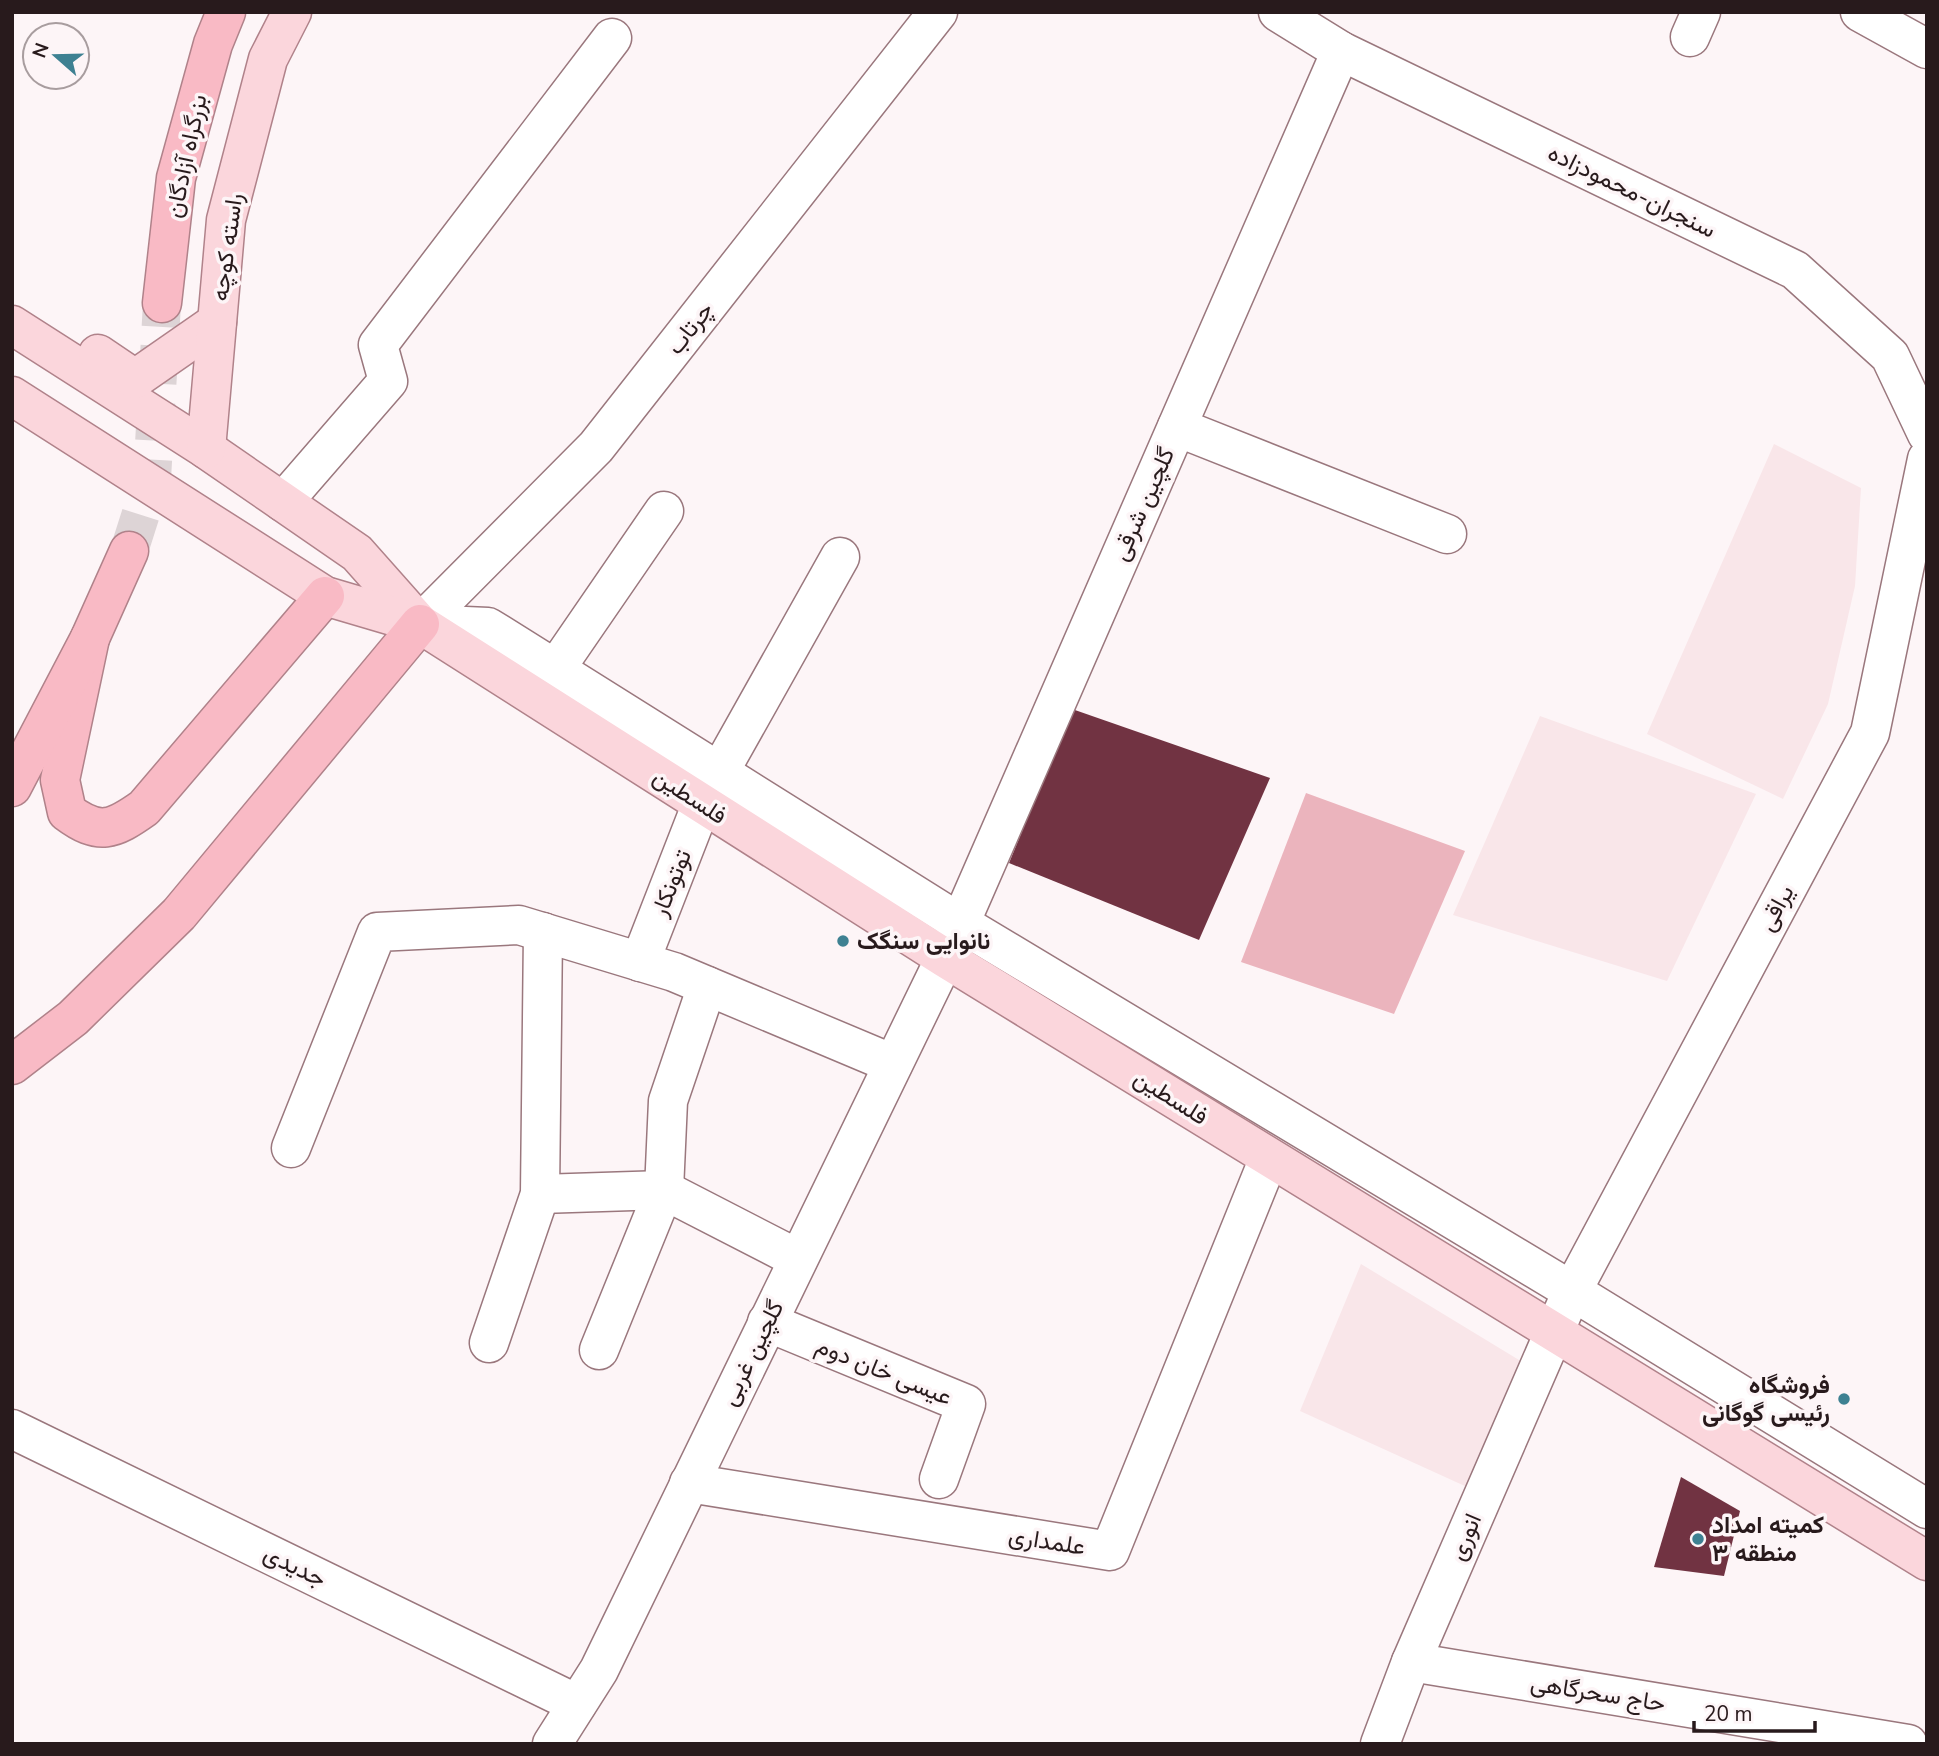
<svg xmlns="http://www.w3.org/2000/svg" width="1939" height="1756" font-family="'Nunito Sans',Vazirmatn,sans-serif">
  <rect width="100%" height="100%" fill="#fdf5f7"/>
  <g fill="#f9e6e9">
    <path d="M 1774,444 L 1861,488 L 1855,586 L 1828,704 L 1783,799 L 1647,734 Z"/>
    <path d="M 1540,716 L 1756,794 L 1667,981 L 1453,915 Z"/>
    <path d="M 1361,1264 L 1529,1366 L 1478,1492 L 1300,1411 Z"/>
  </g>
  <path fill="#ebb4bd" d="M 1306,793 L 1465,851 L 1394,1014 L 1241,962 Z"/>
  <g fill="#713342">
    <path d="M 1072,709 L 1270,778 L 1199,940 L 1009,863 Z"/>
    <path d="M 1681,1477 L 1740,1511 L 1724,1576 L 1654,1567 Z"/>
  </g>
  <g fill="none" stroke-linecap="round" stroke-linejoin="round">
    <path stroke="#ddd4d6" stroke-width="38" stroke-dasharray="38 19" stroke-linecap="butt" d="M 129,551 L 152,479 L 162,303"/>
    <g stroke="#9a777d" stroke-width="41">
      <g id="minor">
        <path d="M 1278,12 L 1341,51 L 1795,270 L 1890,356 L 1927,434"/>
        <path d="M 1860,12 L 1927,49"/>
        <path d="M 1690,37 L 1701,12"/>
        <path d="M 1177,427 L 1447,534"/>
        <path d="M 283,502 L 388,381 L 378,345 L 612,38"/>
        <path d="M 420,624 L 488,627 L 960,923 L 1572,1291 L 1927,1509"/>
        <path d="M 420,624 L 596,447 L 938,12"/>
        <path d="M 541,690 L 664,511"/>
        <path d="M 640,962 L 702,803 L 840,557"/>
        <path d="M 291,1148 L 377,932 L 519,925 L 674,972 L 893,1064"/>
        <path d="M 540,1194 L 664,1190 L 798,1259"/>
        <path d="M 767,1322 L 966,1404 L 939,1479"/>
        <path d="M 489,1343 L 540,1194 L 543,932"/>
        <path d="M 599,1350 L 664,1190 L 668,1101 L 707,986"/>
        <path d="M 12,1429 L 577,1704"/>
        <path d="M 689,1483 L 1110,1551 L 1269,1158"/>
        <path d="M 1411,1662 L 1908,1744"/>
        <path d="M 552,1744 L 599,1670 L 945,958 L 1341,51"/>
        <path d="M 1380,1744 L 1411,1662 L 1572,1291 L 1870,733 L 1927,459"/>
      </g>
    </g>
    <g stroke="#b0828a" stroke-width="41">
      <g id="major">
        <path d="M 12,325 L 206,449 L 357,553 L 420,624 L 945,958 L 1927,1561"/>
        <path d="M 98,354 L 135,379 L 217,322"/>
        <path d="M 12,396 L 325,596 L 420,624"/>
        <path d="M 206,449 L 226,220 L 268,59 L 292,12"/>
      </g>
    </g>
    <g stroke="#b0828a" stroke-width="41">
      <g id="highway">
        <path d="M 162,303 L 176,178 L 213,44 L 226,12"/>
        <path d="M 90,638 L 60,780 L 67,812 C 99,836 113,830 144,808 L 325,596"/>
        <path d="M 12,787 L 90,638 L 129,551"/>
        <path d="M 12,1065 L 73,1018 L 179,914 L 420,624"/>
      </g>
    </g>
    <use href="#minor" stroke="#fff" stroke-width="38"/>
    <use href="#major" stroke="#fbd6dc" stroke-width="38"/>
    <use href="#highway" stroke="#f9bac5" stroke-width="38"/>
  </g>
  <g fill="#3e8192" stroke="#fdf5f7" stroke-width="2.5">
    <circle cx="843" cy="941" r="7"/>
    <circle cx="1844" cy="1399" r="7"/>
    <circle cx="1698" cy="1539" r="7"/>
  </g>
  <g text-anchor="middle" stroke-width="7" stroke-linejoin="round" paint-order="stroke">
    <g font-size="24" fill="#281a1c" stroke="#fdf5f7">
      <text transform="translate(186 156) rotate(-78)" y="8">بزرگراه آزادگان</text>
      <text transform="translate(1632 191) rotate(26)" y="8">سنجران-محمودزاده</text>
      <text transform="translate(227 247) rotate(-82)" y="8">راسته کوچه</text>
      <text transform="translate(690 328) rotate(-52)" y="8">چرتاب</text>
      <text transform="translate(1143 504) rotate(-66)" y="8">گلچین شرقی</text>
      <text transform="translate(690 796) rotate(33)" y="8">فلسطین</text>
      <text transform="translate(671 883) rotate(-68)" y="8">توتونکار</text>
      <text transform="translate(1776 908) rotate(-62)" y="8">یراقی</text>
      <text transform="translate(1171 1097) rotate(32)" y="8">فلسطین</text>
      <text transform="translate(752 1353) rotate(-64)" y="8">گلچین غربی</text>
      <text transform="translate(884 1371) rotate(22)" y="8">عیسی خان دوم</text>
      <text transform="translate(1465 1537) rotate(-67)" y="8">انوری</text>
      <text transform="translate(1047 1541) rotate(9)" y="8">علمداری</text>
      <text transform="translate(295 1566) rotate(26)" y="8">جدیدی</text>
      <text transform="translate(1598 1693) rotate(9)" y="8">حاج سحرگاهی</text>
    </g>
    <g font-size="24" font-weight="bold" fill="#281a1c" stroke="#fdf5f7" text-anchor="start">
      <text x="857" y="949">نانوایی سنگک</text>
      <text x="1830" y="1393" text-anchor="end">فروشگاه<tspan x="1830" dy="28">رئیسی گوگانی</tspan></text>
      <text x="1712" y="1533">کمیته امداد<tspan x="1712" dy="28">منطقه ۳</tspan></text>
    </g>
  </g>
  <rect width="1939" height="1756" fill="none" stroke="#281a1c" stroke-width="28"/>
  <g transform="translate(56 56) rotate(290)"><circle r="33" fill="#fdf5f7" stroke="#a89d9f" stroke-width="2"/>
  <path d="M0-5L12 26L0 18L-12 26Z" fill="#3e8192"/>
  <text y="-10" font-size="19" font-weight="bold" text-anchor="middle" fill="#281a1c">N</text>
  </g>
  <path d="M1694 1721v10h121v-10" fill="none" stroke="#281a1c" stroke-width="3.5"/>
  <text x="1704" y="1721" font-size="21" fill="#281a1c" stroke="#fdf5f7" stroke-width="5" paint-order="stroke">20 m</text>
</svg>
